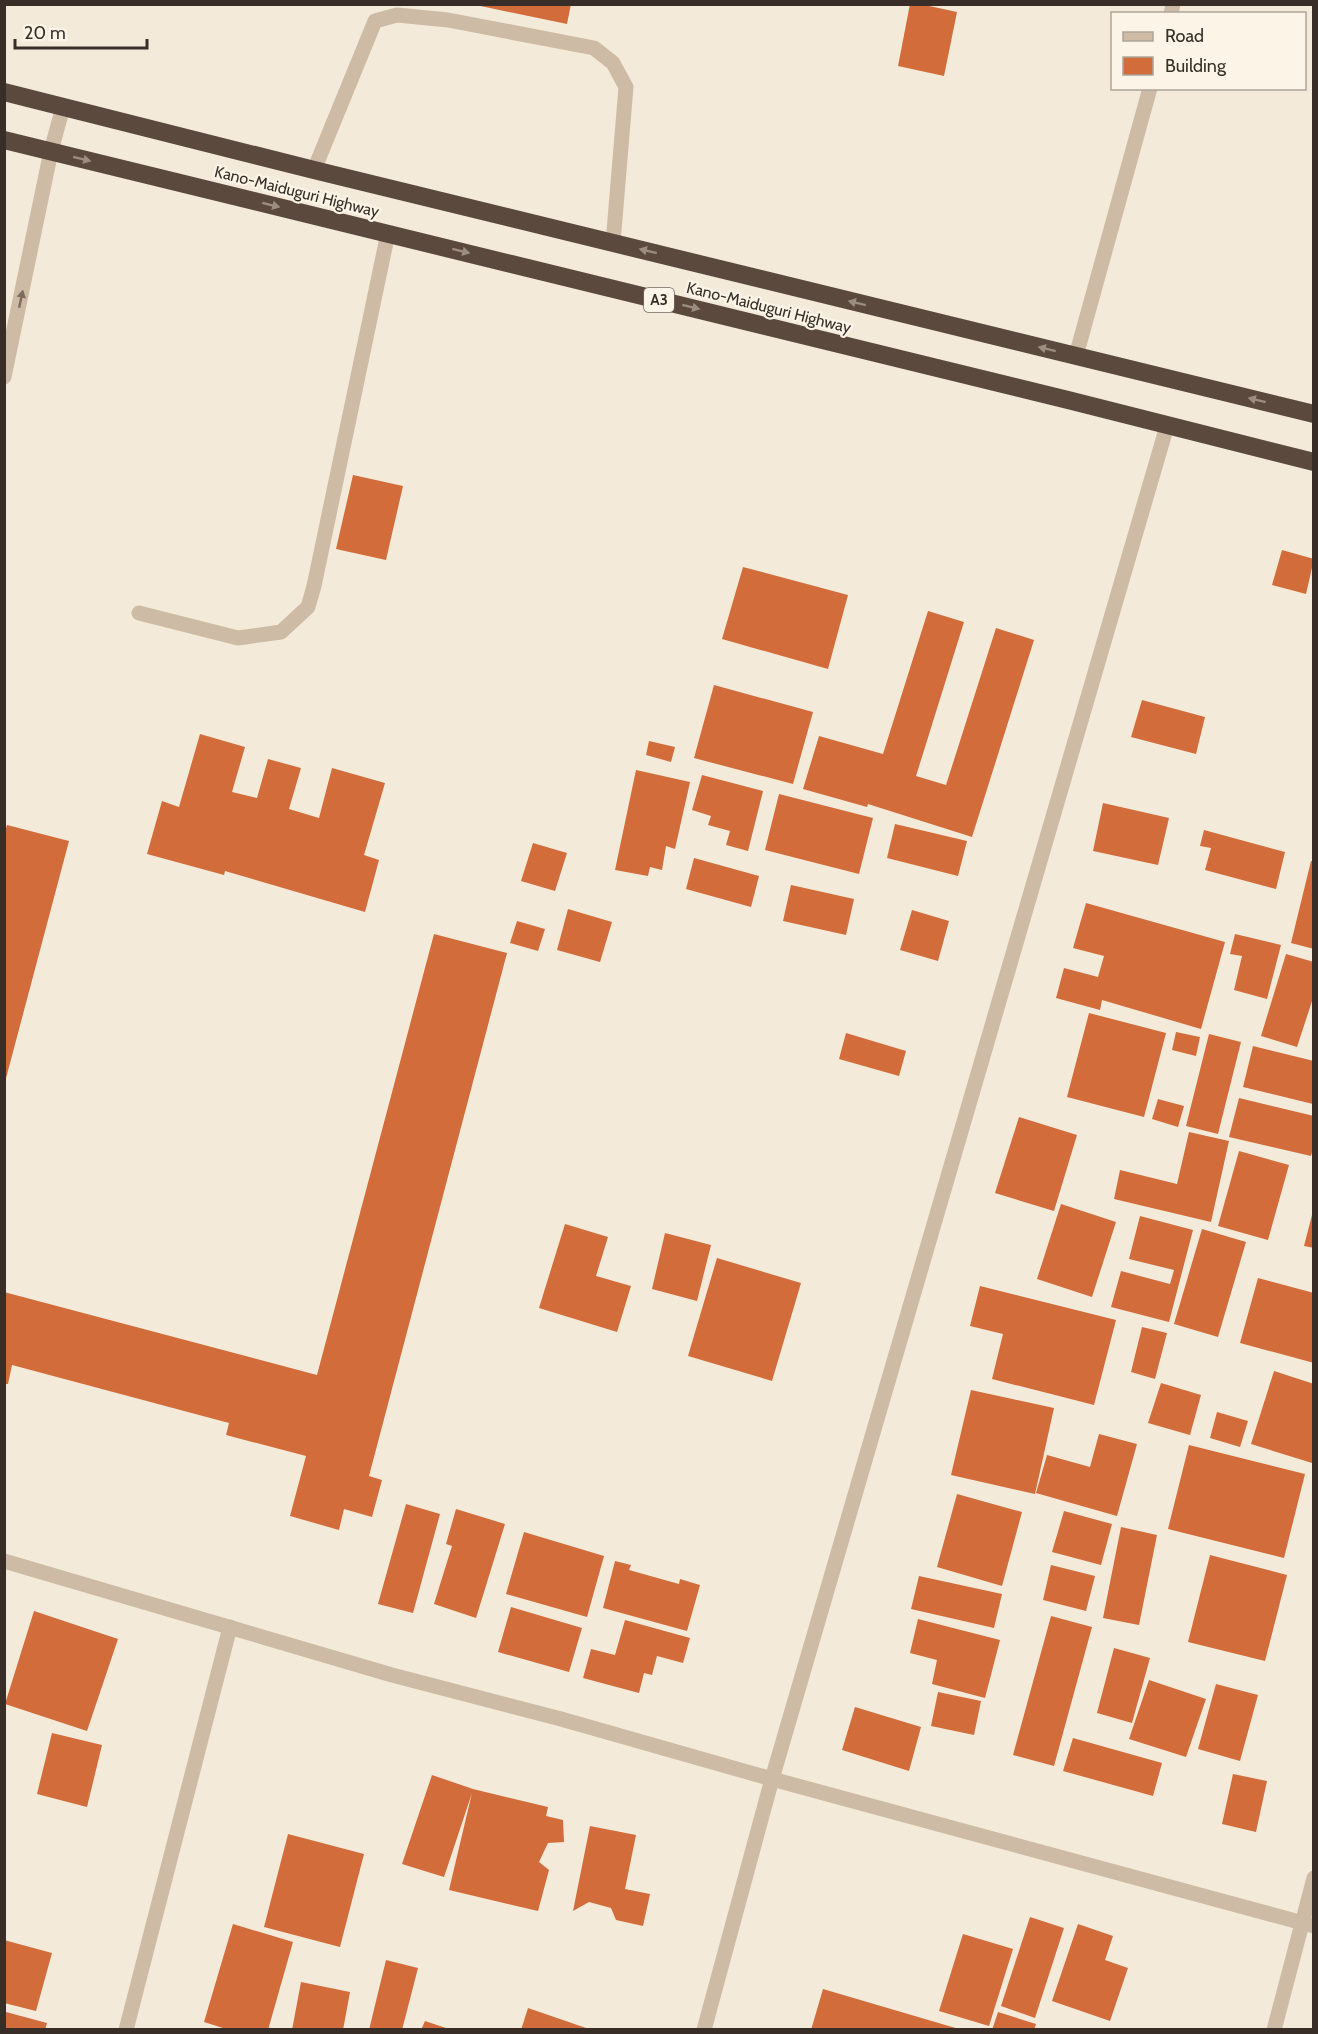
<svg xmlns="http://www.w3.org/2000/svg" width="1318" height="2034" font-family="Cabin,sans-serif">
  <rect width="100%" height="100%" fill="#f4eada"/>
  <g fill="#d26c3a">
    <path d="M 471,4 L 571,4 L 567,24 Z"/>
    <path d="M 910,4 L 920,4 L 957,12 L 944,76 L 898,66 Z"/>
    <path d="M 353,475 L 403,486 L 386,560 L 336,549 Z"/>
    <path d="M 1282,550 L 1314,559 L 1306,594 L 1272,585 Z"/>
    <path d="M 743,567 L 848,595 L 828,669 L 722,639 Z"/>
    <path d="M 928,611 L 964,622 L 916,776 L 946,785 L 996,628 L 1034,640 L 972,837 L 868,804 L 867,807 L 803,789 L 819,736 L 883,754 Z"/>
    <path d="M 714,685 L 813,712 L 793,784 L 694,758 Z"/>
    <path d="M 1142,700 L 1205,717 L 1196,754 L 1131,737 Z"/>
    <path d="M 200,734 L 245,747 L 232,792 L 257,798 L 268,759 L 301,768 L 289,809 L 319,818 L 332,768 L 385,783 L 364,855 L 379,860 L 365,912 L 225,871 L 224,875 L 147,854 L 162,801 L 179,807 Z"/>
    <path d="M 649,741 L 675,747 L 671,762 L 646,755 Z"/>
    <path d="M 636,770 L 690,782 L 675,849 L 666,846 L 662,870 L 650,867 L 648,876 L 615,870 Z"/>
    <path d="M 702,775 L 763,791 L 748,851 L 726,845 L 730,831 L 708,825 L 711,816 L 692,810 Z"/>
    <path d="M 779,794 L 873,818 L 859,874 L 765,850 Z"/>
    <path d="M 1103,803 L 1169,818 L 1158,865 L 1093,851 Z"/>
    <path d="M 895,824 L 967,841 L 958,876 L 887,858 Z"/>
    <path d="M 7,825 L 69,841 L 5,1082 L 4,834 Z"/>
    <path d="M 1204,830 L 1285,852 L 1276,889 L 1205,870 L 1211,848 L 1200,846 Z"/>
    <path d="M 533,843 L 567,853 L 555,891 L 521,881 Z"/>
    <path d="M 694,858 L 759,876 L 751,907 L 686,889 Z"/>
    <path d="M 1311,861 L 1314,861 L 1314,949 L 1291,943 Z"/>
    <path d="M 791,885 L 854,899 L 846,935 L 783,921 Z"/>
    <path d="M 1086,903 L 1225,942 L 1201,1029 L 1102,1000 L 1100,1010 L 1056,998 L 1064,968 L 1098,977 L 1104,956 L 1073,948 Z"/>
    <path d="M 568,909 L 612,922 L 600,962 L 557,950 Z"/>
    <path d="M 912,910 L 949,921 L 938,961 L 900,950 Z"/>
    <path d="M 517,921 L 545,929 L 538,951 L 510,943 Z"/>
    <path d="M 434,934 L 507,953 L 369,1476 L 382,1480 L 372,1517 L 344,1509 L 339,1530 L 290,1516 L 306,1456 L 226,1435 L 229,1423 L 12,1365 L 8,1384 L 4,1384 L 4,1292 L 317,1375 Z"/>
    <path d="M 1235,934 L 1281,945 L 1267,999 L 1234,990 L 1242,956 L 1230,954 Z"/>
    <path d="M 1286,954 L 1314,962 L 1314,995 L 1297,1047 L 1261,1036 Z"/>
    <path d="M 1089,1013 L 1166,1033 L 1144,1117 L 1067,1097 Z"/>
    <path d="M 1176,1032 L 1200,1037 L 1196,1056 L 1172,1050 Z"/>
    <path d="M 846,1033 L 906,1051 L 899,1076 L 839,1059 Z"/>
    <path d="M 1209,1034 L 1241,1042 L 1218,1134 L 1186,1126 Z"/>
    <path d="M 1253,1046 L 1314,1061 L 1313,1104 L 1243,1087 Z"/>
    <path d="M 1239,1098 L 1314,1116 L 1314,1145 L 1311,1156 L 1229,1137 Z"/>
    <path d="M 1158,1099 L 1184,1106 L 1178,1127 L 1152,1119 Z"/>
    <path d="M 1019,1117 L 1077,1135 L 1054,1211 L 995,1193 Z"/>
    <path d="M 1189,1132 L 1229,1141 L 1211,1222 L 1114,1199 L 1120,1170 L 1177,1184 Z"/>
    <path d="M 1239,1151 L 1289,1165 L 1268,1240 L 1218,1226 Z"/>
    <path d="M 1061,1204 L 1116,1222 L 1092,1297 L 1037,1279 Z"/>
    <path d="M 1313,1211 L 1314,1211 L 1314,1248 L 1304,1246 Z"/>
    <path d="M 1140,1216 L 1193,1230 L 1169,1322 L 1111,1307 L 1121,1271 L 1170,1284 L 1174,1270 L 1129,1259 Z"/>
    <path d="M 565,1224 L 608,1237 L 596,1276 L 631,1286 L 617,1332 L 539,1308 Z"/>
    <path d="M 1202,1229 L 1246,1242 L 1218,1337 L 1174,1324 Z"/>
    <path d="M 665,1233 L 711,1245 L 697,1301 L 652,1289 Z"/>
    <path d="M 717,1258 L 801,1283 L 772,1381 L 688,1356 Z"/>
    <path d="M 1258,1278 L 1314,1293 L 1314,1363 L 1240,1343 Z"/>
    <path d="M 980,1286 L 1116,1320 L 1094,1405 L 992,1379 L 1003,1334 L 970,1326 Z"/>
    <path d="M 1142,1327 L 1167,1333 L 1155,1379 L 1131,1372 Z"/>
    <path d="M 1274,1371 L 1314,1384 L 1312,1463 L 1251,1444 Z"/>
    <path d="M 1161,1383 L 1201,1395 L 1190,1435 L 1148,1423 Z"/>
    <path d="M 971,1390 L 1054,1408 L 1035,1494 L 951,1475 Z"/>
    <path d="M 1217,1412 L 1248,1421 L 1240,1447 L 1210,1438 Z"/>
    <path d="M 1099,1434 L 1137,1444 L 1117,1516 L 1036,1493 L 1047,1455 L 1090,1467 Z"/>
    <path d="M 1189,1445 L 1305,1474 L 1284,1558 L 1168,1529 Z"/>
    <path d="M 957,1494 L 1022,1512 L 1002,1586 L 937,1567 Z"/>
    <path d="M 406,1504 L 440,1514 L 413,1613 L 378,1604 Z"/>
    <path d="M 456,1509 L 505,1524 L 476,1618 L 434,1604 L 452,1546 L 446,1544 Z"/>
    <path d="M 1064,1511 L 1112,1524 L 1101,1565 L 1052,1552 Z"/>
    <path d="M 1121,1527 L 1157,1535 L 1139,1625 L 1103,1618 Z"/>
    <path d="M 524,1532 L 604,1556 L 587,1617 L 506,1594 Z"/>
    <path d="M 1210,1555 L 1287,1575 L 1265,1661 L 1188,1642 Z"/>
    <path d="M 615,1561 L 631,1565 L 629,1570 L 679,1584 L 680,1579 L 700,1585 L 687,1631 L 603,1608 Z"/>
    <path d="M 1051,1565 L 1095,1576 L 1086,1611 L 1043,1600 Z"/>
    <path d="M 919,1576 L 1002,1594 L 994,1628 L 911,1609 Z"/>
    <path d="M 511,1607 L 582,1628 L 569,1672 L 498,1652 Z"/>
    <path d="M 34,1611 L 118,1639 L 87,1731 L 5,1704 Z"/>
    <path d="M 1051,1616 L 1092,1627 L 1054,1766 L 1013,1755 Z"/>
    <path d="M 918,1619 L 1000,1640 L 985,1698 L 932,1684 L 937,1660 L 910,1653 Z"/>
    <path d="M 625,1620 L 690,1638 L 683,1663 L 657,1656 L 652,1675 L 644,1673 L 639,1693 L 583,1678 L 591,1649 L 615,1655 Z"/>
    <path d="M 1114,1648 L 1150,1658 L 1132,1723 L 1097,1713 Z"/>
    <path d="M 1149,1680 L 1206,1699 L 1186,1757 L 1129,1739 Z"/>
    <path d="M 1216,1684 L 1258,1695 L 1240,1761 L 1198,1749 Z"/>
    <path d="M 938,1692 L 981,1701 L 974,1735 L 931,1726 Z"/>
    <path d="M 855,1707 L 921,1727 L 909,1771 L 842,1750 Z"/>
    <path d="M 52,1733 L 102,1745 L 87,1807 L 37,1794 Z"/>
    <path d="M 1073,1738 L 1162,1763 L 1153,1796 L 1063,1771 Z"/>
    <path d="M 1233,1774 L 1267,1781 L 1256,1832 L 1222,1824 Z"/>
    <path d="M 432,1775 L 473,1789 L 548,1807 L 546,1816 L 563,1820 L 564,1842 L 548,1843 L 539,1862 L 549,1870 L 538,1911 L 449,1890 L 472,1793 L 444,1877 L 402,1864 Z"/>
    <path d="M 590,1826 L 636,1835 L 625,1889 L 650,1894 L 643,1926 L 616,1920 L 611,1908 L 589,1902 L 573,1911 Z"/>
    <path d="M 288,1834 L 364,1854 L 340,1947 L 264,1927 Z"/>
    <path d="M 1030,1917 L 1064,1928 L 1035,2018 L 1001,2006 Z"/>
    <path d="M 233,1924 L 293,1942 L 268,2030 L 229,2030 L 204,2022 Z"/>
    <path d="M 1078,1924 L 1113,1936 L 1105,1960 L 1128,1968 L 1110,2021 L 1052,2001 Z"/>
    <path d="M 963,1934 L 1013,1949 L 989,2026 L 939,2011 Z"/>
    <path d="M 4,1940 L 52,1953 L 36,2011 L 4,2003 Z"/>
    <path d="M 386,1960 L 418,1968 L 402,2030 L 369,2030 Z"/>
    <path d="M 301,1982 L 350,1992 L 343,2030 L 292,2030 Z"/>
    <path d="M 823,1989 L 959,2029 L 959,2030 L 811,2030 Z"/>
    <path d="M 528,2008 L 589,2029 L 589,2030 L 521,2030 Z"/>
    <path d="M 6,2012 L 47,2023 L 45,2030 L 4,2030 Z"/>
    <path d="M 998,2012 L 1036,2024 L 1034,2030 L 992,2030 Z"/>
    <path d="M 425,2021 L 449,2029 L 449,2030 L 421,2030 Z"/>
  </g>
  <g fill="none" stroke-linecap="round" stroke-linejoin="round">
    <g stroke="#cebba5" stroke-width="15">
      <path d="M 1171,14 L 1173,4"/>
      <path d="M 314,170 L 375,21 L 397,15 L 448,20 L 594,48 L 613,63 L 626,87 L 613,243"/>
      <path d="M 1076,356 L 1150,88"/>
      <path d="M 4,377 L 51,151 L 63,107"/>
      <path d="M 139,613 L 238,638 L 281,632 L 308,607 L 314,586 L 388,233"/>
      <path d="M 4,1561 L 392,1675 L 561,1719 L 772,1779 L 1314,1926"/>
      <path d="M 126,2030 L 230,1627"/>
      <path d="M 704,2030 L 772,1779 L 1167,426"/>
      <path d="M 1274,2030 L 1314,1878"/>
    </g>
    <g stroke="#5b493d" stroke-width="18">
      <path d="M 4,92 L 314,170 L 1314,414"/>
      <path d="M 4,140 L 1068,400 L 1314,462"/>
    </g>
  </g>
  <defs><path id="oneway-solid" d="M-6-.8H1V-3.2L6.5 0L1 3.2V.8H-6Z" transform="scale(1.5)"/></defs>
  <g fill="#9b8d81">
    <use href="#oneway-solid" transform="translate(82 159) rotate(14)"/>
    <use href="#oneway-solid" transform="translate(271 205) rotate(14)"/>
    <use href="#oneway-solid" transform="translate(461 251) rotate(14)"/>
    <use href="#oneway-solid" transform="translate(648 251) rotate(-166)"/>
    <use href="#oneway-solid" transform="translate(857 303) rotate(-166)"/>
    <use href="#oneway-solid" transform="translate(691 307) rotate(14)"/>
    <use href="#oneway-solid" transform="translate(1047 349) rotate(-166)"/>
    <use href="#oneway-solid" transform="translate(1257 400) rotate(-166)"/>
  </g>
  <use fill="#7c6d60" href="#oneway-solid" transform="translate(21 299) rotate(-78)"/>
  <g text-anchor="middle" stroke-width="4.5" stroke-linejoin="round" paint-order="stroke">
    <rect fill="#fbf4e7" stroke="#736961" stroke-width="1.5" x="644" y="288" width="30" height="24" rx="4.5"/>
    <g font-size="15" font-weight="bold" fill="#392e27">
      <text x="659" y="305">A3</text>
    </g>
    <g font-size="16" fill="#392e27" stroke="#fbf4e7">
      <text transform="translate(297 191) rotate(14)" y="6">Kano-Maiduguri Highway</text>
      <text transform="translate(769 307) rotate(14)" y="6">Kano-Maiduguri Highway</text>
    </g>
  </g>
  <rect width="1318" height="2034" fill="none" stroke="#392e27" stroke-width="12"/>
  <rect x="1111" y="12" width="195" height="78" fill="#fbf4e7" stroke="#ada59a" stroke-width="1.5"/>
  <rect x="1123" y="32" width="30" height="9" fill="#cebba5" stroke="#ada59a" stroke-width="1.5"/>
  <text x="1165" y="42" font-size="18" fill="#392e27">Road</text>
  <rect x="1123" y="57" width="30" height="18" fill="#d26c3a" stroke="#ada59a" stroke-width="1.5"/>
  <text x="1165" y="72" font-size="18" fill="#392e27">Building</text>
  <path d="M15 39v9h132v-9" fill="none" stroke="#392e27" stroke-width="3"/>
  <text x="24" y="39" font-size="18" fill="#392e27" stroke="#fbf4e7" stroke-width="4.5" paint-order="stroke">20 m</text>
</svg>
